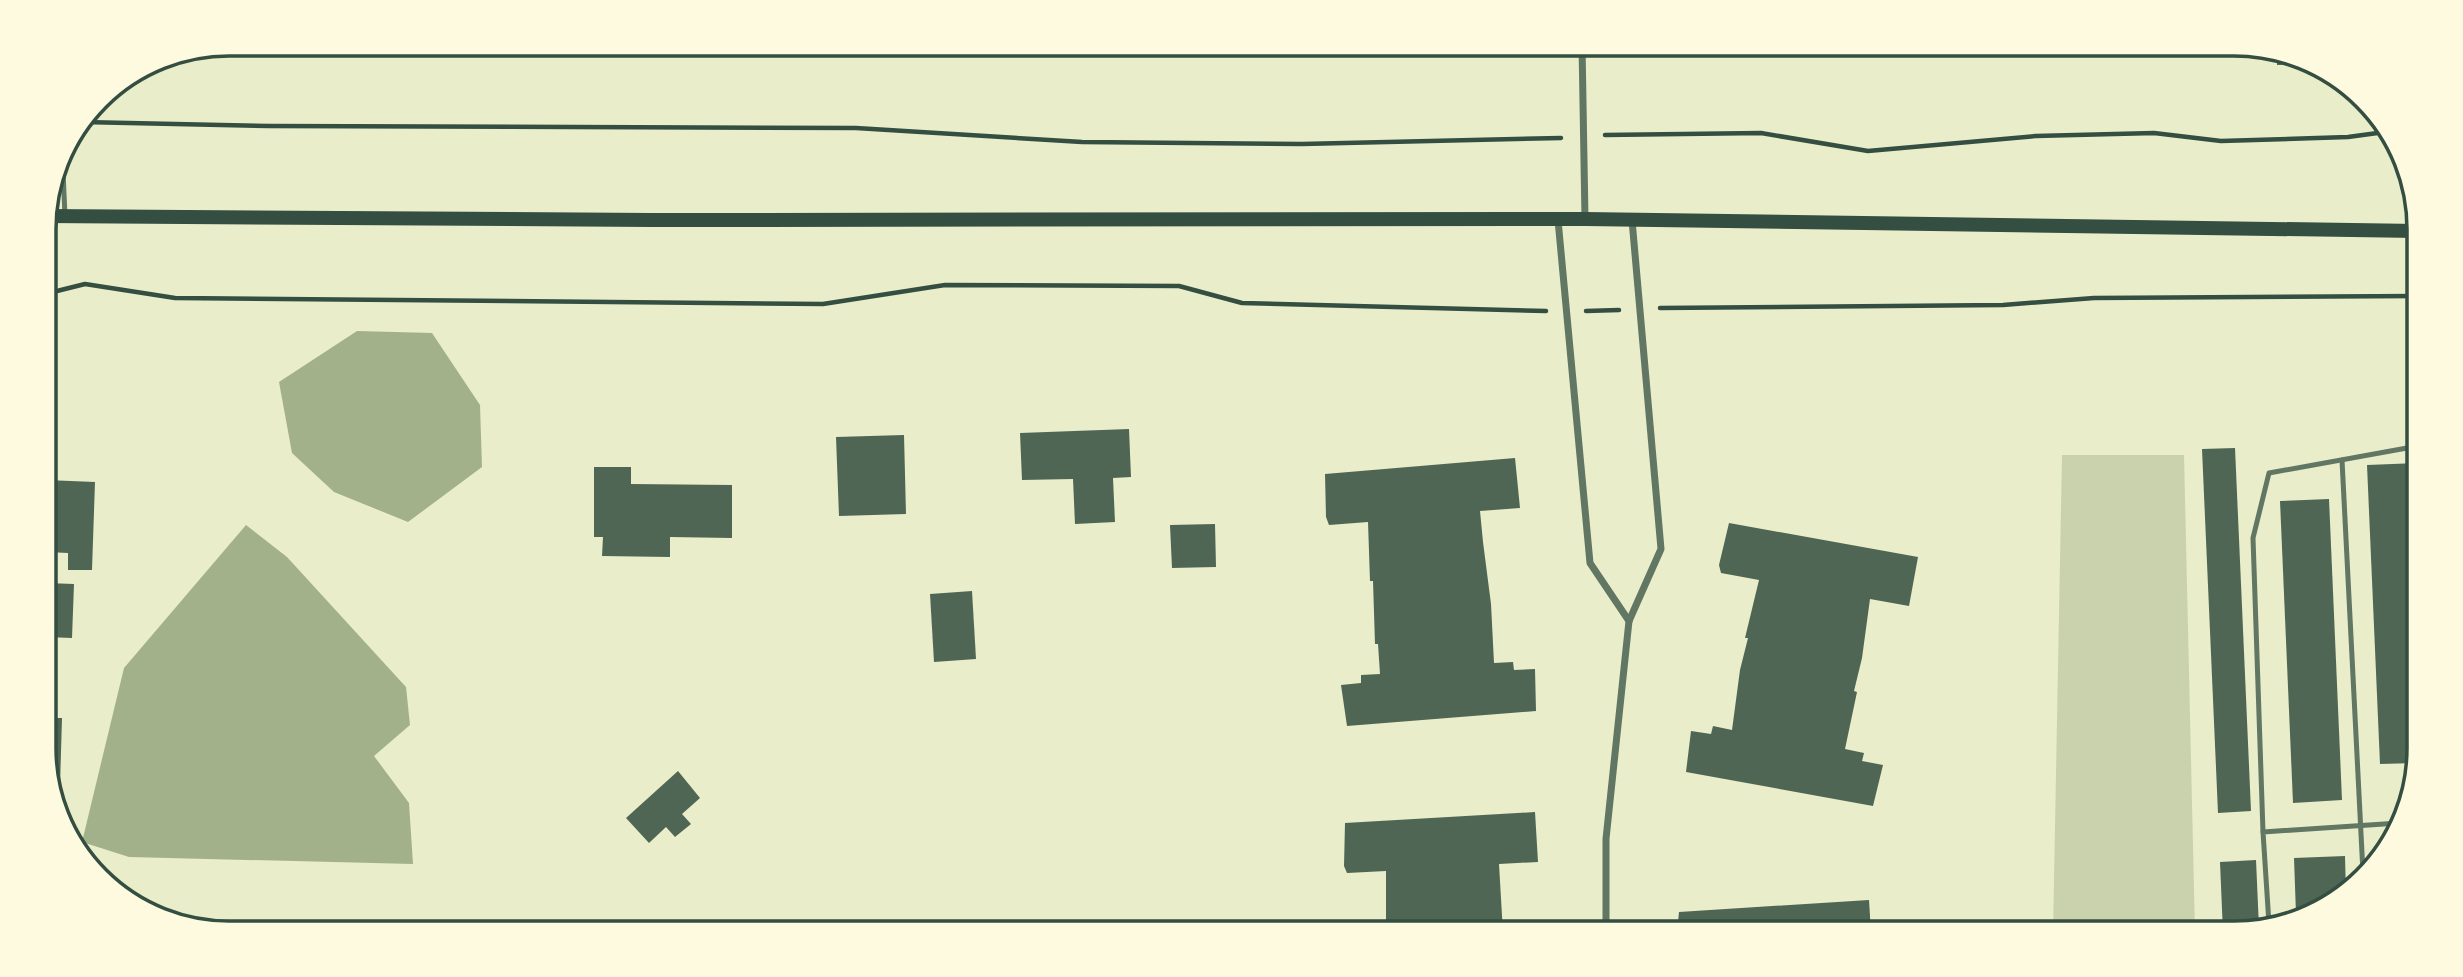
<svg xmlns="http://www.w3.org/2000/svg" width="2463" height="977" font-family="'PT Sans Narrow',sans-serif">
  <rect width="100%" height="100%" fill="#e9edc9"/>
  <path fill="#cad2ad" d="M 2062,455 L 2184,455 L 2195,933 L 2053,933 Z"/>
  <g fill="#a3b18a">
    <path d="M 357,331 L 432,333 L 480,405 L 482,467 L 408,522 L 334,492 L 292,453 L 279,382 Z"/>
    <path d="M 246,525 L 287,557 L 406,687 L 410,725 L 374,756 L 409,803 L 413,864 L 129,857 L 82,842 L 124,668 Z"/>
  </g>
  <g fill="#4f6655">
    <path d="M 2256,47 L 2294,54 L 2309,64 L 2277,65 L 2277,56 L 2256,56 Z"/>
    <path d="M 1129,429 L 1131,477 L 1113,478 L 1115,522 L 1075,524 L 1073,479 L 1022,480 L 1020,433 Z"/>
    <path d="M 904,435 L 906,514 L 839,516 L 836,437 Z"/>
    <path d="M 2235,448 L 2251,811 L 2218,813 L 2202,449 Z"/>
    <path d="M 1515,458 L 1520,508 L 1480,511 L 1483,542 L 1491,604 L 1494,663 L 1513,662 L 1514,670 L 1535,669 L 1536,711 L 1347,726 L 1341,685 L 1361,683 L 1361,675 L 1380,674 L 1378,644 L 1375,644 L 1373,581 L 1370,581 L 1368,522 L 1329,525 L 1326,517 L 1325,474 Z"/>
    <path d="M 2418,463 L 2419,748 L 2417,763 L 2380,764 L 2367,465 Z"/>
    <path d="M 594,467 L 631,467 L 631,484 L 732,485 L 732,538 L 670,537 L 670,557 L 602,556 L 603,537 L 594,537 Z"/>
    <path d="M 46,480 L 95,482 L 92,570 L 68,570 L 68,553 L 46,552 Z"/>
    <path d="M 2329,499 L 2342,800 L 2293,803 L 2280,501 Z"/>
    <path d="M 1729,523 L 1918,557 L 1909,606 L 1870,599 L 1862,658 L 1854,691 L 1857,692 L 1845,749 L 1864,753 L 1862,761 L 1883,765 L 1873,806 L 1686,772 L 1691,731 L 1711,734 L 1713,726 L 1732,730 L 1740,670 L 1748,638 L 1745,638 L 1759,580 L 1721,573 L 1719,565 Z"/>
    <path d="M 1215,524 L 1216,567 L 1172,568 L 1170,525 Z"/>
    <path d="M 46,583 L 74,584 L 72,638 L 46,637 Z"/>
    <path d="M 972,591 L 976,659 L 934,662 L 930,594 Z"/>
    <path d="M 47,718 L 62,718 L 60,786 L 47,784 Z"/>
    <path d="M 678,771 L 700,798 L 682,814 L 691,824 L 675,837 L 666,827 L 649,843 L 626,818 Z"/>
    <path d="M 1535,812 L 1538,862 L 1499,864 L 1503,933 L 1389,933 L 1386,931 L 1386,871 L 1347,873 L 1344,866 L 1345,823 Z"/>
    <path d="M 2345,856 L 2346,895 L 2296,914 L 2294,858 Z"/>
    <path d="M 2256,860 L 2259,928 L 2246,933 L 2223,933 L 2220,862 Z"/>
    <path d="M 1869,900 L 1871,933 L 1677,933 L 1679,912 Z"/>
  </g>
  <g fill="none" stroke-linecap="round" stroke-linejoin="round">
    <g stroke="#344e41" stroke-width="4.5">
      <path d="M 82,122 L 269,126 L 856,128 L 1082,142 L 1302,144 L 1561,138"/>
      <path d="M 1605,135 L 1761,133 L 1868,151 L 2036,136 L 2154,133 L 2221,141 L 2348,137 L 2385,132"/>
      <path d="M 45,294 L 85,284 L 175,298 L 823,304 L 945,285 L 1179,286 L 1242,303 L 1546,311"/>
      <path d="M 1660,308 L 2003,305 L 2094,298 L 2418,296"/>
      <path d="M 1586,311 L 1619,310"/>
    </g>
    <g stroke="#617663" stroke-width="5">
      <path d="M 62,149 L 65,216"/>
      <path d="M 2342,460 L 2363,873"/>
      <path d="M 2263,832 L 2253,538 L 2269,473 L 2418,446"/>
      <path d="M 2269,924 L 2263,832 L 2399,823"/>
    </g>
    <g stroke="#617663" stroke-width="7">
      <path d="M 1582,44 L 1585,219"/>
      <path d="M 1558,220 L 1590,563 L 1629,621"/>
      <path d="M 1606,933 L 1606,839 L 1629,621 L 1661,549 L 1632,220"/>
    </g>
    <path stroke="#344e41" stroke-width="14" d="M 44,216 L 652,220 L 1585,219 L 2418,231"/>
  </g>
  <path d="M0 0H2463V977H0ZM229 56H2234A173 173 0 0 1 2407 229V748A173 173 0 0 1 2234 921H229A173 173 0 0 1 56 748V229A173 173 0 0 1 229 56Z" fill="#fefae0" fill-rule="evenodd"/>
  <path fill="none" stroke="#344e41" stroke-width="3.5" d="M229 56H2234A173 173 0 0 1 2407 229V748A173 173 0 0 1 2234 921H229A173 173 0 0 1 56 748V229A173 173 0 0 1 229 56Z"/>
</svg>
